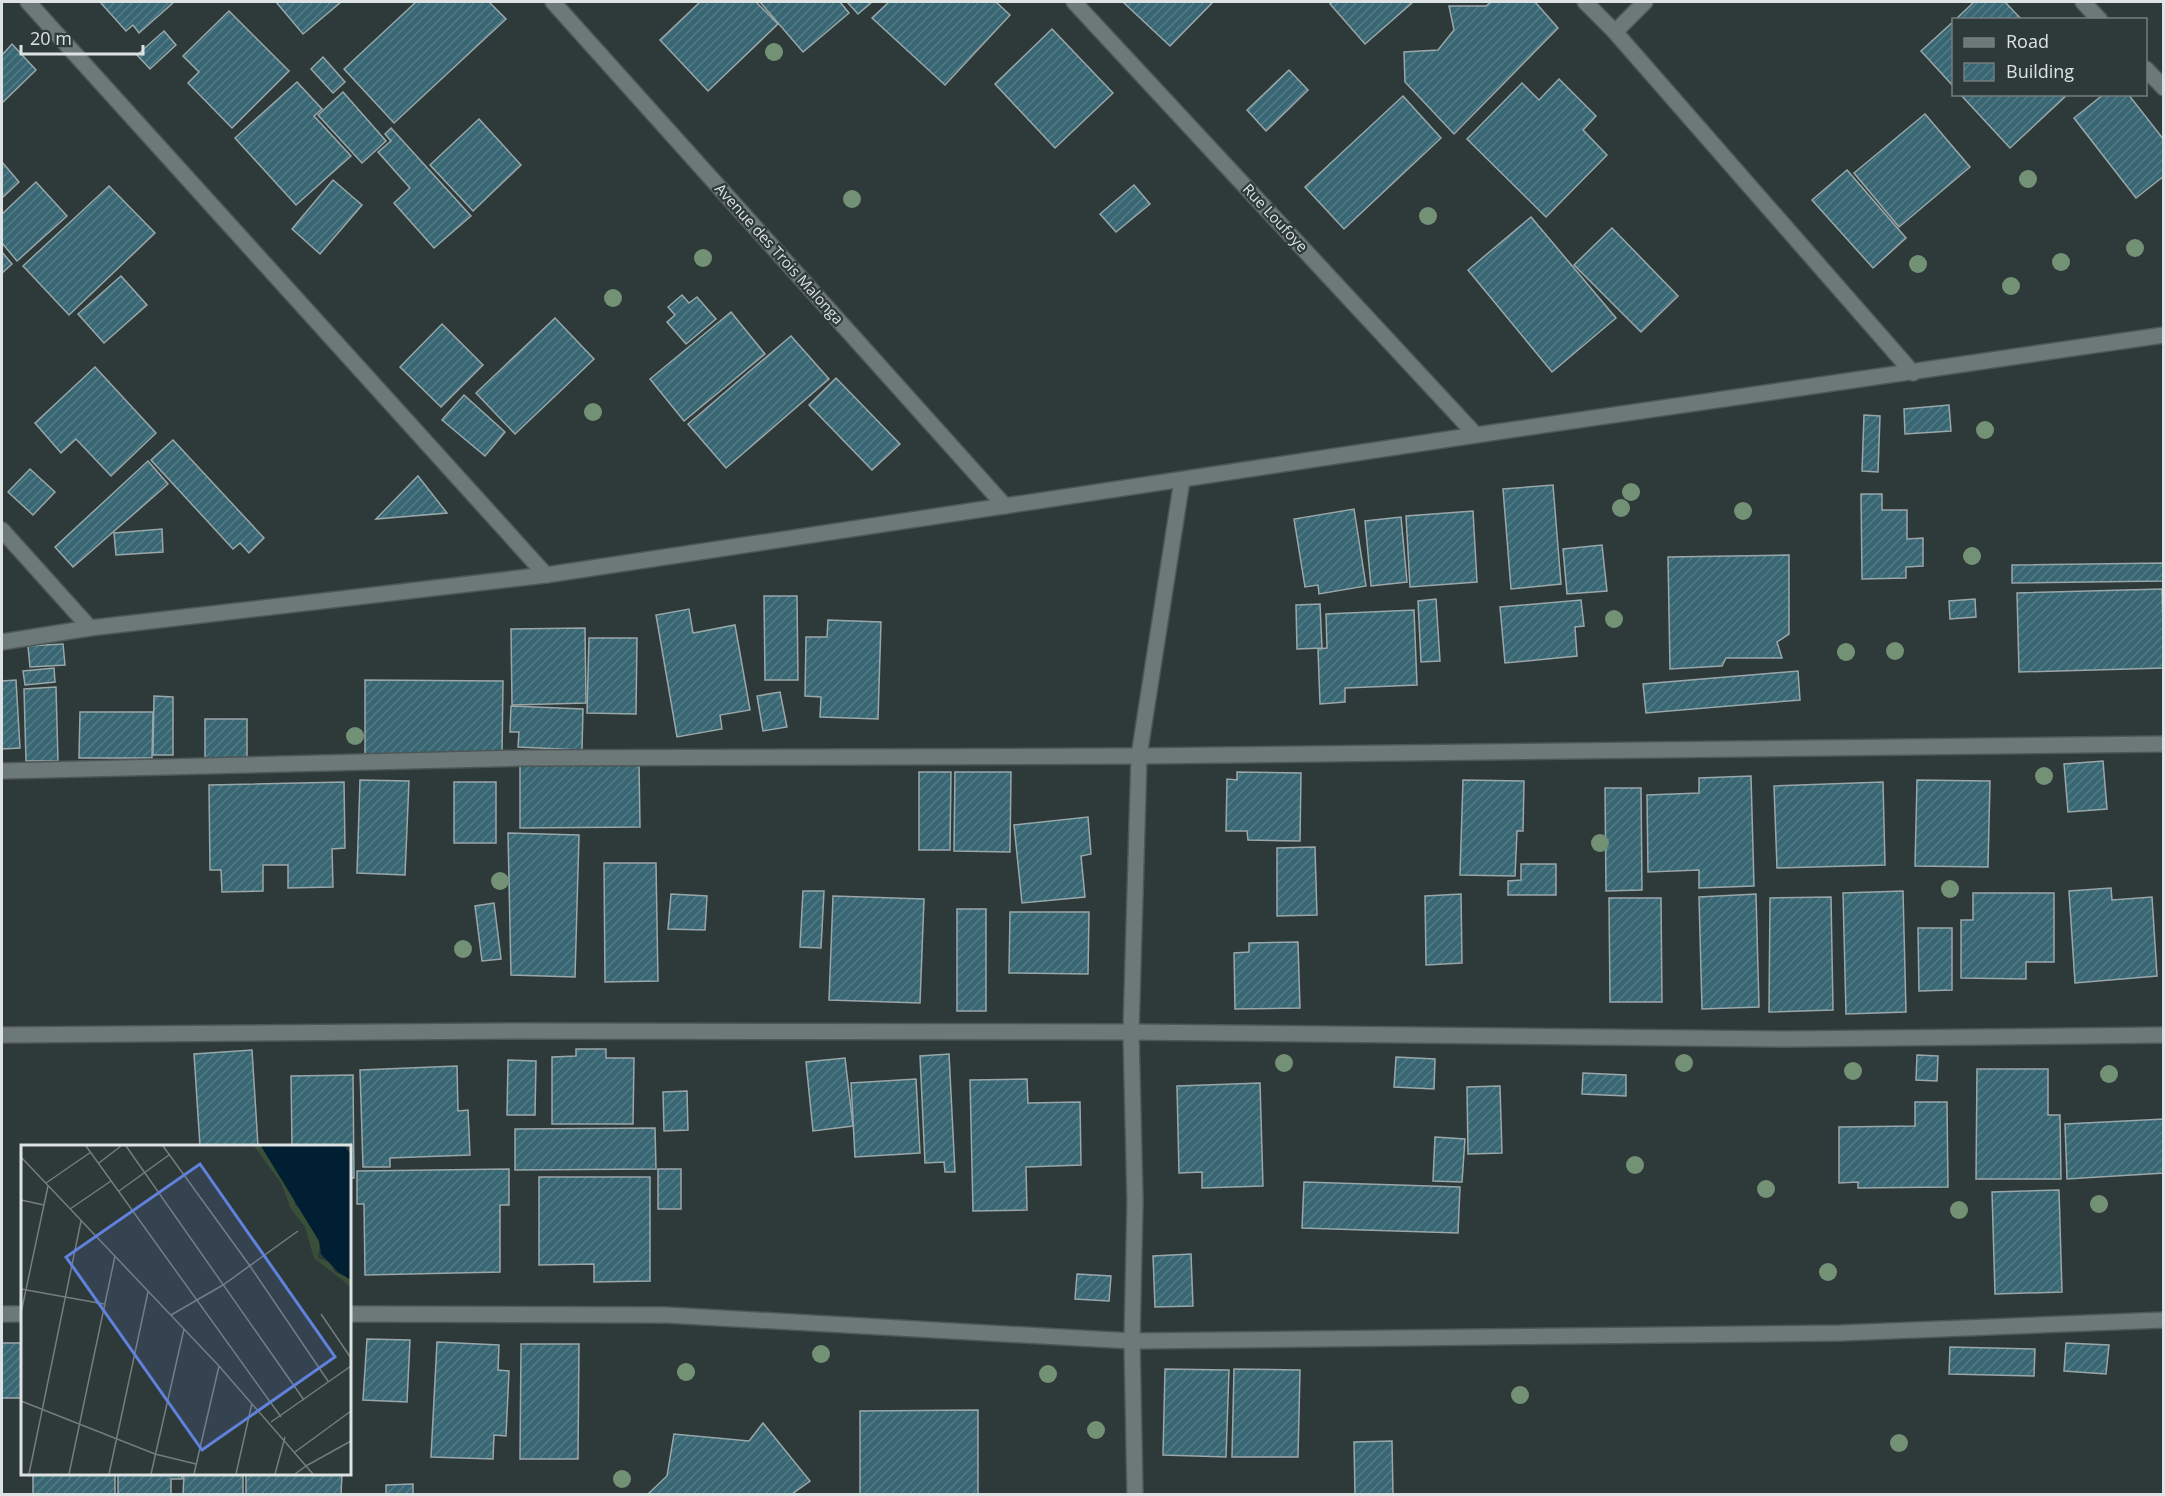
<svg xmlns="http://www.w3.org/2000/svg" width="2165" height="1496" font-family="'Open Sans',sans-serif">
  <defs>
    <pattern id="building-hatch" width="6" height="6" patternUnits="userSpaceOnUse" patternTransform="scale(1.5)"><rect width="6" height="6" fill="#386672"/><path d="M-1 1l2-2M0 6l6-6M5 7l2-2" fill="none" stroke="#547c86"/></pattern>
  </defs>
  <rect width="100%" height="100%" fill="#2e3939"/>
  <g fill="url(#building-hatch)" stroke="#9aa7aa" stroke-width="1.5">
    <path d="M 100,2 L 174,2 L 139,33 L 133,25 L 126,31 Z"/>
    <path d="M 276,2 L 341,2 L 303,34 Z"/>
    <path d="M 416,2 L 489,2 L 506,19 L 394,123 L 344,69 Z"/>
    <path d="M 700,2 L 756,2 L 778,24 L 708,91 L 660,40 Z"/>
    <path d="M 760,2 L 840,2 L 849,13 L 803,52 Z"/>
    <path d="M 847,2 L 872,2 L 858,14 Z"/>
    <path d="M 889,2 L 996,2 L 1010,15 L 945,85 L 872,18 Z"/>
    <path d="M 1123,2 L 1213,2 L 1170,46 Z"/>
    <path d="M 1333,2 L 1413,2 L 1365,44 L 1330,4 Z"/>
    <path d="M 1491,2 L 1535,2 L 1558,28 L 1454,134 L 1405,82 L 1404,52 L 1438,50 L 1454,30 L 1449,6 L 1486,6 Z"/>
    <path d="M 1974,2 L 2005,2 L 2022,20 L 1955,20 Z"/>
    <path d="M 229,11 L 289,71 L 232,128 L 188,83 L 199,72 L 183,56 Z"/>
    <path d="M 1954,21 L 1954,87 L 1921,51 Z"/>
    <path d="M 1052,29 L 1113,93 L 1055,148 L 995,84 Z"/>
    <path d="M 164,31 L 176,45 L 150,69 L 137,55 Z"/>
    <path d="M 12,44 L 36,70 L 2,103 L 2,55 Z"/>
    <path d="M 323,57 L 345,82 L 333,93 L 311,69 Z"/>
    <path d="M 1289,70 L 1308,90 L 1266,131 L 1247,110 Z"/>
    <path d="M 1559,79 L 1596,116 L 1583,130 L 1607,155 L 1546,217 L 1467,139 L 1522,83 L 1539,100 Z"/>
    <path d="M 297,82 L 322,109 L 314,116 L 351,156 L 296,205 L 235,138 Z"/>
    <path d="M 343,92 L 386,141 L 362,163 L 318,115 Z"/>
    <path d="M 1960,94 L 2068,94 L 2010,148 Z"/>
    <path d="M 2104,94 L 2128,94 L 2164,140 L 2164,176 L 2136,198 L 2074,118 Z"/>
    <path d="M 1403,96 L 1441,138 L 1344,229 L 1305,187 Z"/>
    <path d="M 1925,114 L 1970,167 L 1899,227 L 1854,173 Z"/>
    <path d="M 479,119 L 521,165 L 473,211 L 430,165 Z"/>
    <path d="M 391,128 L 471,216 L 434,248 L 394,203 L 410,188 L 378,152 L 391,141 L 385,134 Z"/>
    <path d="M 2,162 L 19,182 L 2,198 Z"/>
    <path d="M 1847,170 L 1906,238 L 1873,268 L 1812,200 Z"/>
    <path d="M 333,180 L 362,205 L 320,254 L 292,229 Z"/>
    <path d="M 36,182 L 67,216 L 17,261 L 2,243 L 2,214 Z"/>
    <path d="M 1134,185 L 1150,204 L 1116,232 L 1100,214 Z"/>
    <path d="M 109,186 L 155,233 L 69,315 L 23,266 Z"/>
    <path d="M 1531,217 L 1616,318 L 1552,372 L 1468,270 Z"/>
    <path d="M 1612,228 L 1678,296 L 1641,332 L 1574,265 Z"/>
    <path d="M 2,252 L 12,264 L 2,273 Z"/>
    <path d="M 121,276 L 147,305 L 104,343 L 78,314 Z"/>
    <path d="M 682,295 L 689,303 L 697,297 L 716,319 L 686,344 L 667,322 L 675,315 L 668,307 Z"/>
    <path d="M 731,312 L 765,354 L 684,421 L 650,379 Z"/>
    <path d="M 555,318 L 594,359 L 515,434 L 476,393 Z"/>
    <path d="M 442,324 L 483,365 L 441,407 L 400,367 Z"/>
    <path d="M 791,336 L 829,379 L 726,468 L 688,424 Z"/>
    <path d="M 95,367 L 156,433 L 111,476 L 76,439 L 61,453 L 35,423 Z"/>
    <path d="M 836,378 L 900,444 L 872,470 L 809,405 Z"/>
    <path d="M 464,395 L 505,432 L 485,456 L 442,420 Z"/>
    <path d="M 1949,405 L 1951,431 L 1905,434 L 1904,409 Z"/>
    <path d="M 1864,415 L 1880,416 L 1878,472 L 1862,471 Z"/>
    <path d="M 173,440 L 264,538 L 249,553 L 240,543 L 233,549 L 151,460 Z"/>
    <path d="M 148,461 L 168,484 L 73,567 L 55,547 Z"/>
    <path d="M 30,469 L 55,492 L 33,515 L 8,492 Z"/>
    <path d="M 418,476 L 447,513 L 376,519 Z"/>
    <path d="M 1553,485 L 1561,584 L 1511,589 L 1503,489 Z"/>
    <path d="M 1861,494 L 1882,494 L 1882,510 L 1907,510 L 1907,539 L 1923,538 L 1923,566 L 1906,567 L 1906,578 L 1862,579 Z"/>
    <path d="M 1354,509 L 1366,586 L 1319,594 L 1318,585 L 1305,587 L 1294,519 Z"/>
    <path d="M 1473,511 L 1477,582 L 1410,587 L 1406,516 Z"/>
    <path d="M 1401,517 L 1407,582 L 1371,586 L 1365,521 Z"/>
    <path d="M 162,529 L 163,552 L 116,555 L 114,533 Z"/>
    <path d="M 1602,545 L 1607,591 L 1567,594 L 1563,549 Z"/>
    <path d="M 1789,555 L 1789,634 L 1777,642 L 1782,658 L 1726,658 L 1722,666 L 1670,669 L 1668,557 Z"/>
    <path d="M 2164,563 L 2164,581 L 2012,583 L 2012,565 Z"/>
    <path d="M 2162,589 L 2164,668 L 2019,672 L 2017,593 Z"/>
    <path d="M 764,596 L 797,596 L 798,680 L 765,680 Z"/>
    <path d="M 1436,599 L 1440,661 L 1421,662 L 1418,601 Z"/>
    <path d="M 1975,599 L 1976,617 L 1950,619 L 1949,601 Z"/>
    <path d="M 1581,600 L 1584,626 L 1575,627 L 1577,656 L 1505,663 L 1500,607 Z"/>
    <path d="M 1320,604 L 1322,648 L 1297,649 L 1296,605 Z"/>
    <path d="M 689,609 L 693,633 L 735,625 L 750,710 L 720,715 L 722,729 L 677,737 L 656,615 Z"/>
    <path d="M 1414,610 L 1417,685 L 1345,688 L 1345,702 L 1320,704 L 1318,649 L 1327,648 L 1326,614 Z"/>
    <path d="M 828,620 L 881,622 L 878,719 L 820,717 L 821,697 L 805,696 L 806,637 L 827,637 Z"/>
    <path d="M 585,628 L 586,703 L 512,705 L 511,629 Z"/>
    <path d="M 589,638 L 637,638 L 636,714 L 587,713 Z"/>
    <path d="M 63,644 L 65,665 L 30,667 L 28,646 Z"/>
    <path d="M 54,668 L 55,682 L 25,685 L 23,671 Z"/>
    <path d="M 1798,671 L 1800,700 L 1646,713 L 1643,684 Z"/>
    <path d="M 16,680 L 20,748 L 2,749 L 2,681 Z"/>
    <path d="M 365,680 L 503,681 L 502,756 L 365,754 Z"/>
    <path d="M 56,687 L 58,761 L 26,761 L 24,689 Z"/>
    <path d="M 780,692 L 787,727 L 763,731 L 757,696 Z"/>
    <path d="M 154,696 L 173,697 L 173,755 L 153,755 Z"/>
    <path d="M 511,706 L 583,709 L 582,750 L 518,747 L 519,732 L 510,732 Z"/>
    <path d="M 80,712 L 153,712 L 152,758 L 79,758 Z"/>
    <rect x="205" y="719" width="42" height="44"/>
    <path d="M 2103,761 L 2107,809 L 2068,812 L 2064,764 Z"/>
    <path d="M 639,762 L 640,827 L 520,828 L 520,763 Z"/>
    <path d="M 919,772 L 951,772 L 950,850 L 919,850 Z"/>
    <path d="M 955,772 L 1011,772 L 1010,852 L 954,851 Z"/>
    <path d="M 1237,772 L 1301,773 L 1300,841 L 1248,840 L 1247,831 L 1226,831 L 1227,779 L 1237,780 Z"/>
    <path d="M 1751,776 L 1754,886 L 1699,888 L 1699,870 L 1648,872 L 1647,795 L 1699,793 L 1699,778 Z"/>
    <path d="M 360,780 L 409,781 L 405,875 L 357,873 Z"/>
    <path d="M 1463,780 L 1524,781 L 1523,831 L 1517,831 L 1515,876 L 1460,875 Z"/>
    <path d="M 1917,780 L 1990,781 L 1988,867 L 1915,866 Z"/>
    <path d="M 344,782 L 345,848 L 332,849 L 333,887 L 288,888 L 288,865 L 263,865 L 263,891 L 222,892 L 221,870 L 210,870 L 209,785 Z"/>
    <rect x="454" y="782" width="42" height="61"/>
    <path d="M 1883,782 L 1885,865 L 1777,868 L 1774,786 Z"/>
    <path d="M 1605,788 L 1641,788 L 1642,890 L 1606,891 Z"/>
    <path d="M 1088,817 L 1091,854 L 1081,856 L 1085,897 L 1022,903 L 1014,825 Z"/>
    <path d="M 508,833 L 579,835 L 575,977 L 511,975 Z"/>
    <path d="M 1315,847 L 1317,915 L 1277,916 L 1277,848 Z"/>
    <path d="M 604,863 L 656,863 L 658,981 L 605,982 Z"/>
    <path d="M 1521,864 L 1556,864 L 1556,895 L 1508,895 L 1508,881 L 1521,880 Z"/>
    <path d="M 2111,888 L 2112,900 L 2152,897 L 2157,976 L 2075,983 L 2069,891 Z"/>
    <path d="M 803,891 L 824,891 L 821,948 L 800,947 Z"/>
    <path d="M 1903,891 L 1906,1012 L 1846,1014 L 1843,893 Z"/>
    <path d="M 1973,893 L 2054,893 L 2054,962 L 2026,962 L 2026,979 L 1961,978 L 1961,920 L 1973,920 Z"/>
    <path d="M 671,894 L 707,896 L 705,930 L 668,929 Z"/>
    <path d="M 1461,894 L 1462,963 L 1426,965 L 1425,896 Z"/>
    <path d="M 1756,894 L 1759,1007 L 1702,1009 L 1699,897 Z"/>
    <path d="M 833,896 L 924,899 L 920,1003 L 829,1000 Z"/>
    <path d="M 1831,897 L 1833,1010 L 1769,1012 L 1770,898 Z"/>
    <path d="M 1609,898 L 1661,898 L 1662,1002 L 1610,1002 Z"/>
    <path d="M 494,903 L 501,959 L 482,961 L 475,906 Z"/>
    <rect x="957" y="909" width="29" height="102"/>
    <path d="M 1010,912 L 1089,912 L 1088,974 L 1009,973 Z"/>
    <path d="M 1918,928 L 1952,928 L 1952,990 L 1919,991 Z"/>
    <path d="M 1298,942 L 1300,1008 L 1235,1009 L 1234,953 L 1249,952 L 1249,943 Z"/>
    <path d="M 576,1049 L 606,1049 L 606,1058 L 634,1058 L 633,1124 L 552,1124 L 552,1057 L 576,1056 Z"/>
    <path d="M 252,1050 L 258,1146 L 200,1146 L 194,1054 Z"/>
    <path d="M 949,1054 L 955,1172 L 945,1172 L 944,1162 L 925,1163 L 920,1056 Z"/>
    <path d="M 1917,1055 L 1938,1056 L 1937,1081 L 1916,1080 Z"/>
    <path d="M 1396,1057 L 1435,1059 L 1434,1089 L 1394,1087 Z"/>
    <path d="M 845,1058 L 853,1126 L 813,1131 L 806,1062 Z"/>
    <path d="M 508,1060 L 536,1061 L 535,1115 L 507,1115 Z"/>
    <path d="M 457,1066 L 458,1111 L 468,1110 L 470,1155 L 390,1158 L 390,1167 L 363,1167 L 360,1070 Z"/>
    <path d="M 1977,1069 L 2048,1069 L 2048,1115 L 2060,1115 L 2061,1179 L 1976,1179 Z"/>
    <path d="M 1583,1073 L 1626,1075 L 1626,1096 L 1582,1094 Z"/>
    <path d="M 353,1075 L 354,1178 L 350,1178 L 350,1146 L 292,1146 L 291,1076 Z"/>
    <path d="M 916,1079 L 920,1153 L 855,1157 L 851,1083 Z"/>
    <path d="M 1027,1079 L 1028,1103 L 1080,1102 L 1081,1165 L 1026,1167 L 1027,1210 L 973,1211 L 970,1080 Z"/>
    <path d="M 1260,1083 L 1263,1186 L 1202,1188 L 1202,1172 L 1179,1173 L 1177,1086 Z"/>
    <path d="M 1500,1086 L 1502,1153 L 1468,1154 L 1467,1087 Z"/>
    <path d="M 687,1091 L 688,1130 L 664,1131 L 663,1092 Z"/>
    <path d="M 1915,1102 L 1947,1102 L 1948,1187 L 1858,1188 L 1858,1182 L 1839,1183 L 1839,1127 L 1915,1126 Z"/>
    <path d="M 2164,1119 L 2164,1173 L 2067,1179 L 2065,1124 Z"/>
    <path d="M 655,1128 L 656,1169 L 515,1170 L 515,1129 Z"/>
    <path d="M 1435,1137 L 1465,1139 L 1462,1182 L 1433,1181 Z"/>
    <path d="M 509,1169 L 509,1205 L 500,1205 L 500,1272 L 365,1275 L 364,1204 L 357,1204 L 357,1171 Z"/>
    <rect x="658" y="1169" width="23" height="40"/>
    <path d="M 539,1177 L 650,1177 L 650,1281 L 594,1282 L 594,1264 L 539,1265 Z"/>
    <path d="M 1304,1182 L 1460,1187 L 1458,1233 L 1302,1228 Z"/>
    <path d="M 2059,1190 L 2062,1292 L 1995,1294 L 1992,1192 Z"/>
    <path d="M 1191,1254 L 1193,1306 L 1155,1307 L 1153,1256 Z"/>
    <path d="M 1077,1274 L 1111,1276 L 1109,1301 L 1075,1299 Z"/>
    <path d="M 367,1339 L 410,1340 L 407,1402 L 363,1400 Z"/>
    <path d="M 437,1342 L 499,1345 L 498,1370 L 509,1371 L 506,1436 L 494,1435 L 493,1459 L 431,1457 Z"/>
    <rect x="2" y="1343" width="20" height="55"/>
    <path d="M 2066,1343 L 2109,1345 L 2106,1374 L 2064,1371 Z"/>
    <path d="M 521,1344 L 579,1344 L 578,1459 L 520,1459 Z"/>
    <path d="M 1950,1347 L 2035,1349 L 2034,1376 L 1949,1374 Z"/>
    <path d="M 1165,1369 L 1229,1370 L 1226,1457 L 1163,1455 Z"/>
    <path d="M 1234,1369 L 1300,1370 L 1298,1457 L 1232,1457 Z"/>
    <path d="M 978,1410 L 978,1494 L 860,1494 L 860,1411 Z"/>
    <path d="M 763,1423 L 810,1481 L 792,1494 L 648,1494 L 667,1476 L 674,1434 L 749,1441 Z"/>
    <path d="M 1392,1441 L 1393,1494 L 1355,1494 L 1354,1442 Z"/>
    <rect x="33" y="1474" width="82" height="20"/>
    <path d="M 118,1474 L 182,1474 L 182,1479 L 171,1479 L 171,1494 L 118,1494 Z"/>
    <path d="M 184,1474 L 243,1474 L 243,1494 L 183,1494 Z"/>
    <path d="M 246,1474 L 342,1474 L 341,1494 L 246,1494 Z"/>
    <path d="M 413,1484 L 413,1494 L 386,1494 L 386,1485 Z"/>
  </g>
  <g fill="none" stroke-linecap="round" stroke-linejoin="round">
    <g stroke="#4d5756" stroke-width="18">
      <g id="street">
        <path d="M 28,2 L 546,575"/>
        <path d="M 553,2 L 1005,506"/>
        <path d="M 1074,2 L 1476,435"/>
        <path d="M 1585,2 L 1615,32 L 1913,373"/>
        <path d="M 2083,2 L 2100,20"/>
        <path d="M 1615,32 L 1645,2"/>
        <path d="M 2146,69 L 2164,88"/>
        <path d="M 2,530 L 90,628"/>
        <path d="M 2,642 L 90,628 L 546,575 L 1476,435 L 2164,335"/>
        <path d="M 2,771 L 525,758 L 1139,756 L 2164,744"/>
        <path d="M 2,1035 L 517,1031 L 1131,1032 L 1788,1039 L 2164,1035"/>
        <path d="M 2,1314 L 22,1314"/>
        <path d="M 350,1314 L 666,1315 L 1132,1341 L 1840,1333 L 2164,1320"/>
        <path d="M 1135,1494 L 1132,1341 L 1135,1201 L 1131,1032 L 1139,756 L 1182,480"/>
      </g>
    </g>
    <use href="#street" stroke="#6c7978" stroke-width="15"/>
  </g>
  <g fill="#739175">
    <circle cx="774" cy="52" r="9"/>
    <circle cx="2028" cy="179" r="9"/>
    <circle cx="852" cy="199" r="9"/>
    <circle cx="1428" cy="216" r="9"/>
    <circle cx="2135" cy="248" r="9"/>
    <circle cx="703" cy="258" r="9"/>
    <circle cx="2061" cy="262" r="9"/>
    <circle cx="1918" cy="264" r="9"/>
    <circle cx="2011" cy="286" r="9"/>
    <circle cx="613" cy="298" r="9"/>
    <circle cx="593" cy="412" r="9"/>
    <circle cx="1985" cy="430" r="9"/>
    <circle cx="1631" cy="492" r="9"/>
    <circle cx="1621" cy="508" r="9"/>
    <circle cx="1743" cy="511" r="9"/>
    <circle cx="1972" cy="556" r="9"/>
    <circle cx="1614" cy="619" r="9"/>
    <circle cx="1895" cy="651" r="9"/>
    <circle cx="1846" cy="652" r="9"/>
    <circle cx="355" cy="736" r="9"/>
    <circle cx="2044" cy="776" r="9"/>
    <circle cx="1600" cy="843" r="9"/>
    <circle cx="500" cy="881" r="9"/>
    <circle cx="1950" cy="889" r="9"/>
    <circle cx="463" cy="949" r="9"/>
    <circle cx="1284" cy="1063" r="9"/>
    <circle cx="1684" cy="1063" r="9"/>
    <circle cx="1853" cy="1071" r="9"/>
    <circle cx="2109" cy="1074" r="9"/>
    <circle cx="1635" cy="1165" r="9"/>
    <circle cx="1766" cy="1189" r="9"/>
    <circle cx="2099" cy="1204" r="9"/>
    <circle cx="1959" cy="1210" r="9"/>
    <circle cx="1828" cy="1272" r="9"/>
    <circle cx="821" cy="1354" r="9"/>
    <circle cx="686" cy="1372" r="9"/>
    <circle cx="1048" cy="1374" r="9"/>
    <circle cx="1520" cy="1395" r="9"/>
    <circle cx="1096" cy="1430" r="9"/>
    <circle cx="1899" cy="1443" r="9"/>
    <circle cx="622" cy="1479" r="9"/>
  </g>
  <g text-anchor="middle" stroke-width="4.5" stroke-linejoin="round" paint-order="stroke">
    <g font-size="15" fill="#dce3e2" stroke="#2e3939">
      <text transform="translate(1275 218) rotate(47)" y="5">Rue Loufoye</text>
      <text transform="translate(779 254) rotate(48)" y="5">Avenue des Trois Malonga</text>
    </g>
  </g>
  <g transform="translate(21 1145)">
    <rect width="330" height="330" fill="#2e3939"/>
    <path d="M 233,1 L 244,1 L 272,46 L 274,60 L 284,67 L 299,99 L 297,113 L 309,117 L 314,127 L 330,133 L 330,142 L 293,113 L 284,82 L 270,64 L 260,38 Z" fill="#3a4f38"/>
    <path d="M 240,1 L 324,1 L 330,10 L 330,135 L 317,127 L 300,109 L 298,96 Z" fill="#001f33"/>
    <path fill="none" stroke="#747d7d" stroke-width="1.5" d="M 65,1 L 260,272M 105,1 L 283,255M 142,1 L 229,121 L 307,236M 0,12 L 198,221 L 285,321 L 330,296M 78,18 L 100,1M 25,38 L 70,7M 98,46 L 148,10M 0,55 L 23,60M 49,64 L 90,36M 0,144 L 83,159M 0,168 L 27,41M 300,169 L 330,213M 150,170 L 202,140 L 277,86M 0,256 L 134,309 L 175,319M 250,277 L 330,221M 274,307 L 330,266M 8,329 L 60,76M 48,329 L 94,111M 88,329 L 127,147M 130,329 L 163,184M 173,329 L 198,221M 215,329 L 231,258M 254,329 L 264,292M 274,329 L 285,321 L 292,329"/>
    <path fill="#6082dc" fill-opacity="0.15" stroke="#6082dc" stroke-width="3" d="M 179,19 L 314,212 L 181,305 L 45,112 Z"/>
    <rect width="330" height="330" fill="none" stroke="#dce3e2" stroke-width="3"/>
  </g>
  <rect width="2165" height="1496" fill="none" stroke="#dce3e2" stroke-width="6"/>
  <rect x="1952" y="18" width="195" height="78" fill="#2e3939" stroke="#747d7d" stroke-width="1.5"/>
  <rect x="1964" y="38" width="30" height="9" fill="#6c7978" stroke="#747d7d" stroke-width="1.5"/>
  <text x="2006" y="48" font-size="18" fill="#dce3e2">Road</text>
  <rect x="1964" y="63" width="30" height="18" fill="url(#building-hatch)" stroke="#747d7d" stroke-width="1.5"/>
  <text x="2006" y="78" font-size="18" fill="#dce3e2">Building</text>
  <path d="M21 45v9h122v-9" fill="none" stroke="#dce3e2" stroke-width="3"/>
  <text x="30" y="45" font-size="18" fill="#dce3e2" stroke="#2e3939" stroke-width="4.5" paint-order="stroke">20 m</text>
</svg>
